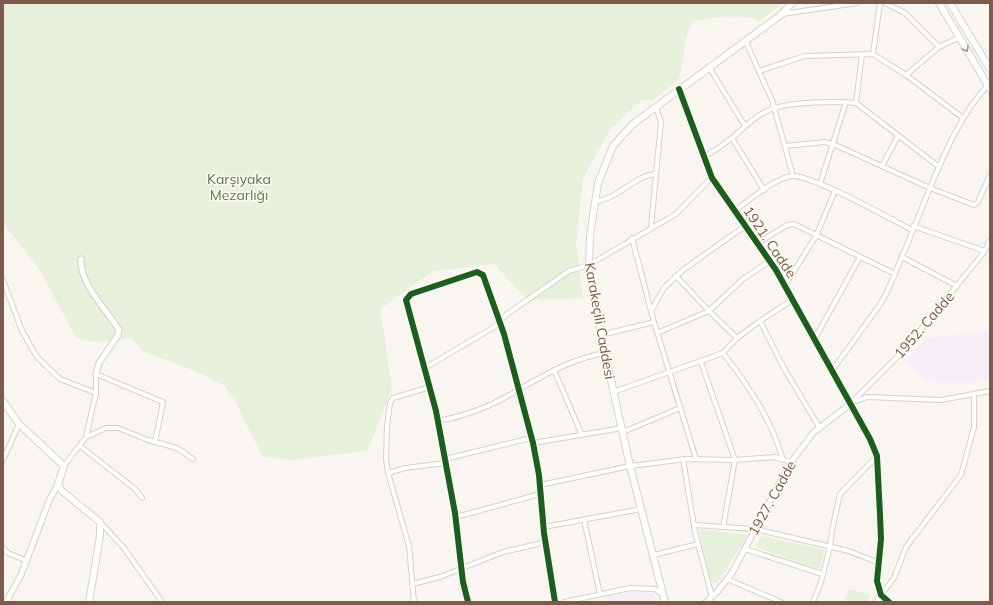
<svg xmlns="http://www.w3.org/2000/svg" width="993" height="605" font-family="Mulish,sans-serif">
  <rect width="100%" height="100%" fill="#f9f5f0"/>
  <g fill="#f6eef6">
    <path d="M 990,331 L 990,378 L 959,382 L 926,381 L 911,368 L 906,361 L 927,338 Z"/>
    <path d="M 641,591 L 654,593 L 656,602 L 607,602 L 607,596 Z"/>
  </g>
  <g fill="#e7f0db">
    <path d="M 3,3 L 783,3 L 759,21 C 748,13 707,18 692,21 L 686,38 L 679,79 L 653,100 L 642,100 L 609,131 L 583,179 L 576,241 L 583,298 L 528,300 L 494,264 L 433,271 L 380,309 L 392,388 L 368,450 L 294,460 L 263,457 L 242,416 L 236,402 L 225,386 L 198,372 L 144,352 L 132,338 L 97,342 L 76,338 L 41,272 L 3,223 Z"/>
    <path d="M 699,529 L 748,535 L 717,583 L 710,581 Z"/>
    <path d="M 761,536 L 825,550 L 819,571 L 756,547 Z"/>
    <path d="M 849,589 L 870,595 L 867,602 L 850,602 L 845,600 Z"/>
  </g>
  <g fill="none" stroke-linecap="round" stroke-linejoin="round">
    <g stroke="#d7d1cb" stroke-width="6">
      <g id="minor">
        <path d="M 885,3 L 905,13 L 939,47"/>
        <path d="M 782,14 L 857,3"/>
        <path d="M 745,40 L 772,100 L 793,176"/>
        <path d="M 873,54 L 880,3"/>
        <path d="M 709,67 L 745,126"/>
        <path d="M 759,71 L 805,56 L 873,54 L 906,75 L 963,118"/>
        <path d="M 906,75 L 939,47 L 960,37"/>
        <path d="M 856,103 L 862,54"/>
        <path d="M 732,138 L 764,190"/>
        <path d="M 785,146 L 825,142 L 833,144 L 930,188 L 974,205 L 978,202 L 990,175"/>
        <path d="M 704,157 C 714,151 723,145 732,138 C 745,127 758,113 774,108 C 794,102 835,101 856,103 L 938,166"/>
        <path d="M 882,166 L 898,136"/>
        <path d="M 820,184 L 846,102"/>
        <path d="M 595,201 C 618,200 634,175 656,174"/>
        <path d="M 734,211 C 749,201 774,178 792,176 C 811,174 891,219 912,230"/>
        <path d="M 913,226 L 985,251"/>
        <path d="M 651,227 L 661,122 L 656,107"/>
        <path d="M 632,238 L 651,311"/>
        <path d="M 758,243 L 787,225 L 794,224 L 895,274"/>
        <path d="M 902,257 L 957,286"/>
        <path d="M 676,276 L 709,311 L 737,338"/>
        <path d="M 3,280 L 22,331 L 37,357 L 60,379 L 96,393"/>
        <path d="M 785,285 L 816,236 L 835,191"/>
        <path d="M 760,321 L 785,370 L 819,427"/>
        <path d="M 654,322 L 696,459"/>
        <path d="M 657,333 L 709,311 L 743,279 L 770,261"/>
        <path d="M 601,335 L 654,322 L 651,311 L 664,288 L 683,270 L 745,226"/>
        <path d="M 814,340 L 860,257"/>
        <path d="M 723,353 C 748,385 772,420 783,460"/>
        <path d="M 701,362 L 735,460 L 723,527"/>
        <path d="M 425,368 L 494,327 L 507,314 L 569,271 L 589,265 L 676,214 L 712,177"/>
        <path d="M 554,370 L 582,435"/>
        <path d="M 831,372 L 879,306 L 887,292 C 902,258 916,223 930,188 C 945,152 961,114 988,85"/>
        <path d="M 613,392 L 723,353 L 737,338 L 760,321 L 792,300"/>
        <path d="M 854,402 L 867,397 L 941,400 L 990,391"/>
        <path d="M 850,404 L 904,350 L 985,251 L 990,240"/>
        <path d="M 438,421 C 460,417 484,409 504,398 C 536,380 568,359 605,353"/>
        <path d="M 623,432 L 680,408"/>
        <path d="M 86,437 L 96,393 L 96,374 L 163,402 L 155,442"/>
        <path d="M 533,443 L 622,428"/>
        <path d="M 80,446 L 135,489 L 142,498"/>
        <path d="M 445,459 L 531,438"/>
        <path d="M 683,459 L 695,532 L 712,597"/>
        <path d="M 3,460 L 19,424"/>
        <path d="M 64,466 L 86,437 L 106,428 L 118,428 L 148,440 L 177,448 L 193,459"/>
        <path d="M 388,473 L 405,468 L 445,463"/>
        <path d="M 540,485 L 630,466 L 687,459 L 735,460 L 775,457 L 791,462"/>
        <path d="M 456,517 L 540,494"/>
        <path d="M 584,520 L 600,594"/>
        <path d="M 100,522 L 124,548 L 162,602"/>
        <path d="M 694,525 L 755,529 L 849,551 L 879,563"/>
        <path d="M 544,527 L 641,509"/>
        <path d="M 3,548 L 8,553 L 27,561"/>
        <path d="M 745,549 L 822,574"/>
        <path d="M 654,555 L 698,544"/>
        <path d="M 727,579 L 781,602"/>
        <path d="M 412,584 L 440,577 L 503,552 L 546,542"/>
        <path d="M 414,602 L 409,546 L 388,473 L 386,459 L 387,426 L 390,403 L 393,398 L 430,387"/>
        <path d="M 468,602 L 463,582 L 455,513 L 436,411 L 406,300 L 411,294 L 477,272 L 483,275 L 504,334 L 533,443 L 539,475 L 544,533 L 555,602"/>
        <path d="M 564,602 L 630,588 L 655,589 L 664,596"/>
        <path d="M 813,602 L 821,582 L 830,547 L 832,530 L 840,494 L 877,456"/>
        <path d="M 889,602 L 881,595 L 894,578 L 906,547 L 961,475 L 974,427 L 974,394"/>
      </g>
    </g>
    <g stroke="#d7d1cb" stroke-width="7">
      <g id="tertiary">
        <path d="M 679,89 L 712,178 L 776,270 L 870,439 L 877,456 L 881,539 L 877,581 L 881,595 L 877,602"/>
        <path d="M 81,259 C 79,283 107,310 119,330 L 118,335 L 99,363 L 96,374"/>
        <path d="M 6,602 L 21,575 L 49,501 L 58,484"/>
        <path d="M 706,602 L 717,592 L 732,573 L 791,462 L 813,433 L 850,404"/>
      </g>
    </g>
    <g stroke="#d9d2cb" stroke-width="8">
      <g id="secondary">
        <path d="M 939,3 L 990,89"/>
        <path d="M 950,3 L 990,69"/>
        <path d="M 3,401 L 19,424 L 64,466 L 58,484 L 62,491 L 100,522 L 100,536 L 89,602"/>
        <path d="M 665,602 L 630,466 L 601,335 L 589,265 L 590,236 L 598,183 L 613,146 L 633,124 L 782,14 L 792,3"/>
      </g>
    </g>
    <use href="#minor" stroke="#fefefd" stroke-width="4"/>
    <use href="#tertiary" stroke="#fefefd" stroke-width="5"/>
    <use href="#secondary" stroke="#fefefd" stroke-width="6"/>
    <g stroke="#fffaf3" stroke-width="8">
      <g id="cycleway">
        <path d="M 679,89 L 712,178 L 776,270 L 870,439 L 877,456 L 880,515 L 881,539 L 877,581 L 881,595 L 889,602"/>
        <path d="M 468,602 L 463,582 L 455,513 L 436,411 L 406,300 L 411,294 L 477,272 L 483,275 L 504,334 L 533,443 L 539,475 L 544,533 L 555,602"/>
      </g>
    </g>
    <use href="#cycleway" stroke="#1b5e20" stroke-width="6"/>
  </g>
  <defs><path id="oneway-chevron" d="M-2-3.5L2.5 0L-2 3.5" fill="none" stroke-width="1.6" stroke-linecap="round" stroke-linejoin="round"/></defs>
  <use stroke="#a8958b" href="#oneway-chevron" transform="translate(966 49) rotate(59)"/>
  <g text-anchor="middle" stroke-width="3" stroke-linejoin="round" paint-order="stroke">
    <g font-size="14" fill="#537a41" stroke="#fffaf3">
      <text x="239" y="184">Karşıyaka<tspan x="239" dy="16">Mezarlığı</tspan></text>
    </g>
    <g font-size="14" fill="#7a5c4d" stroke="#fffaf3">
      <text transform="translate(770 242) rotate(56)" y="5">1921. Cadde</text>
      <text transform="translate(600 321) rotate(80)" y="5">Karakeçili Caddesi</text>
      <text transform="translate(924 325) rotate(-49)" y="5">1952. Cadde</text>
      <text transform="translate(772 498) rotate(-61)" y="5">1927. Cadde</text>
    </g>
  </g>
  <rect width="993" height="605" fill="none" stroke="#7a5c4d" stroke-width="8"/>
</svg>
